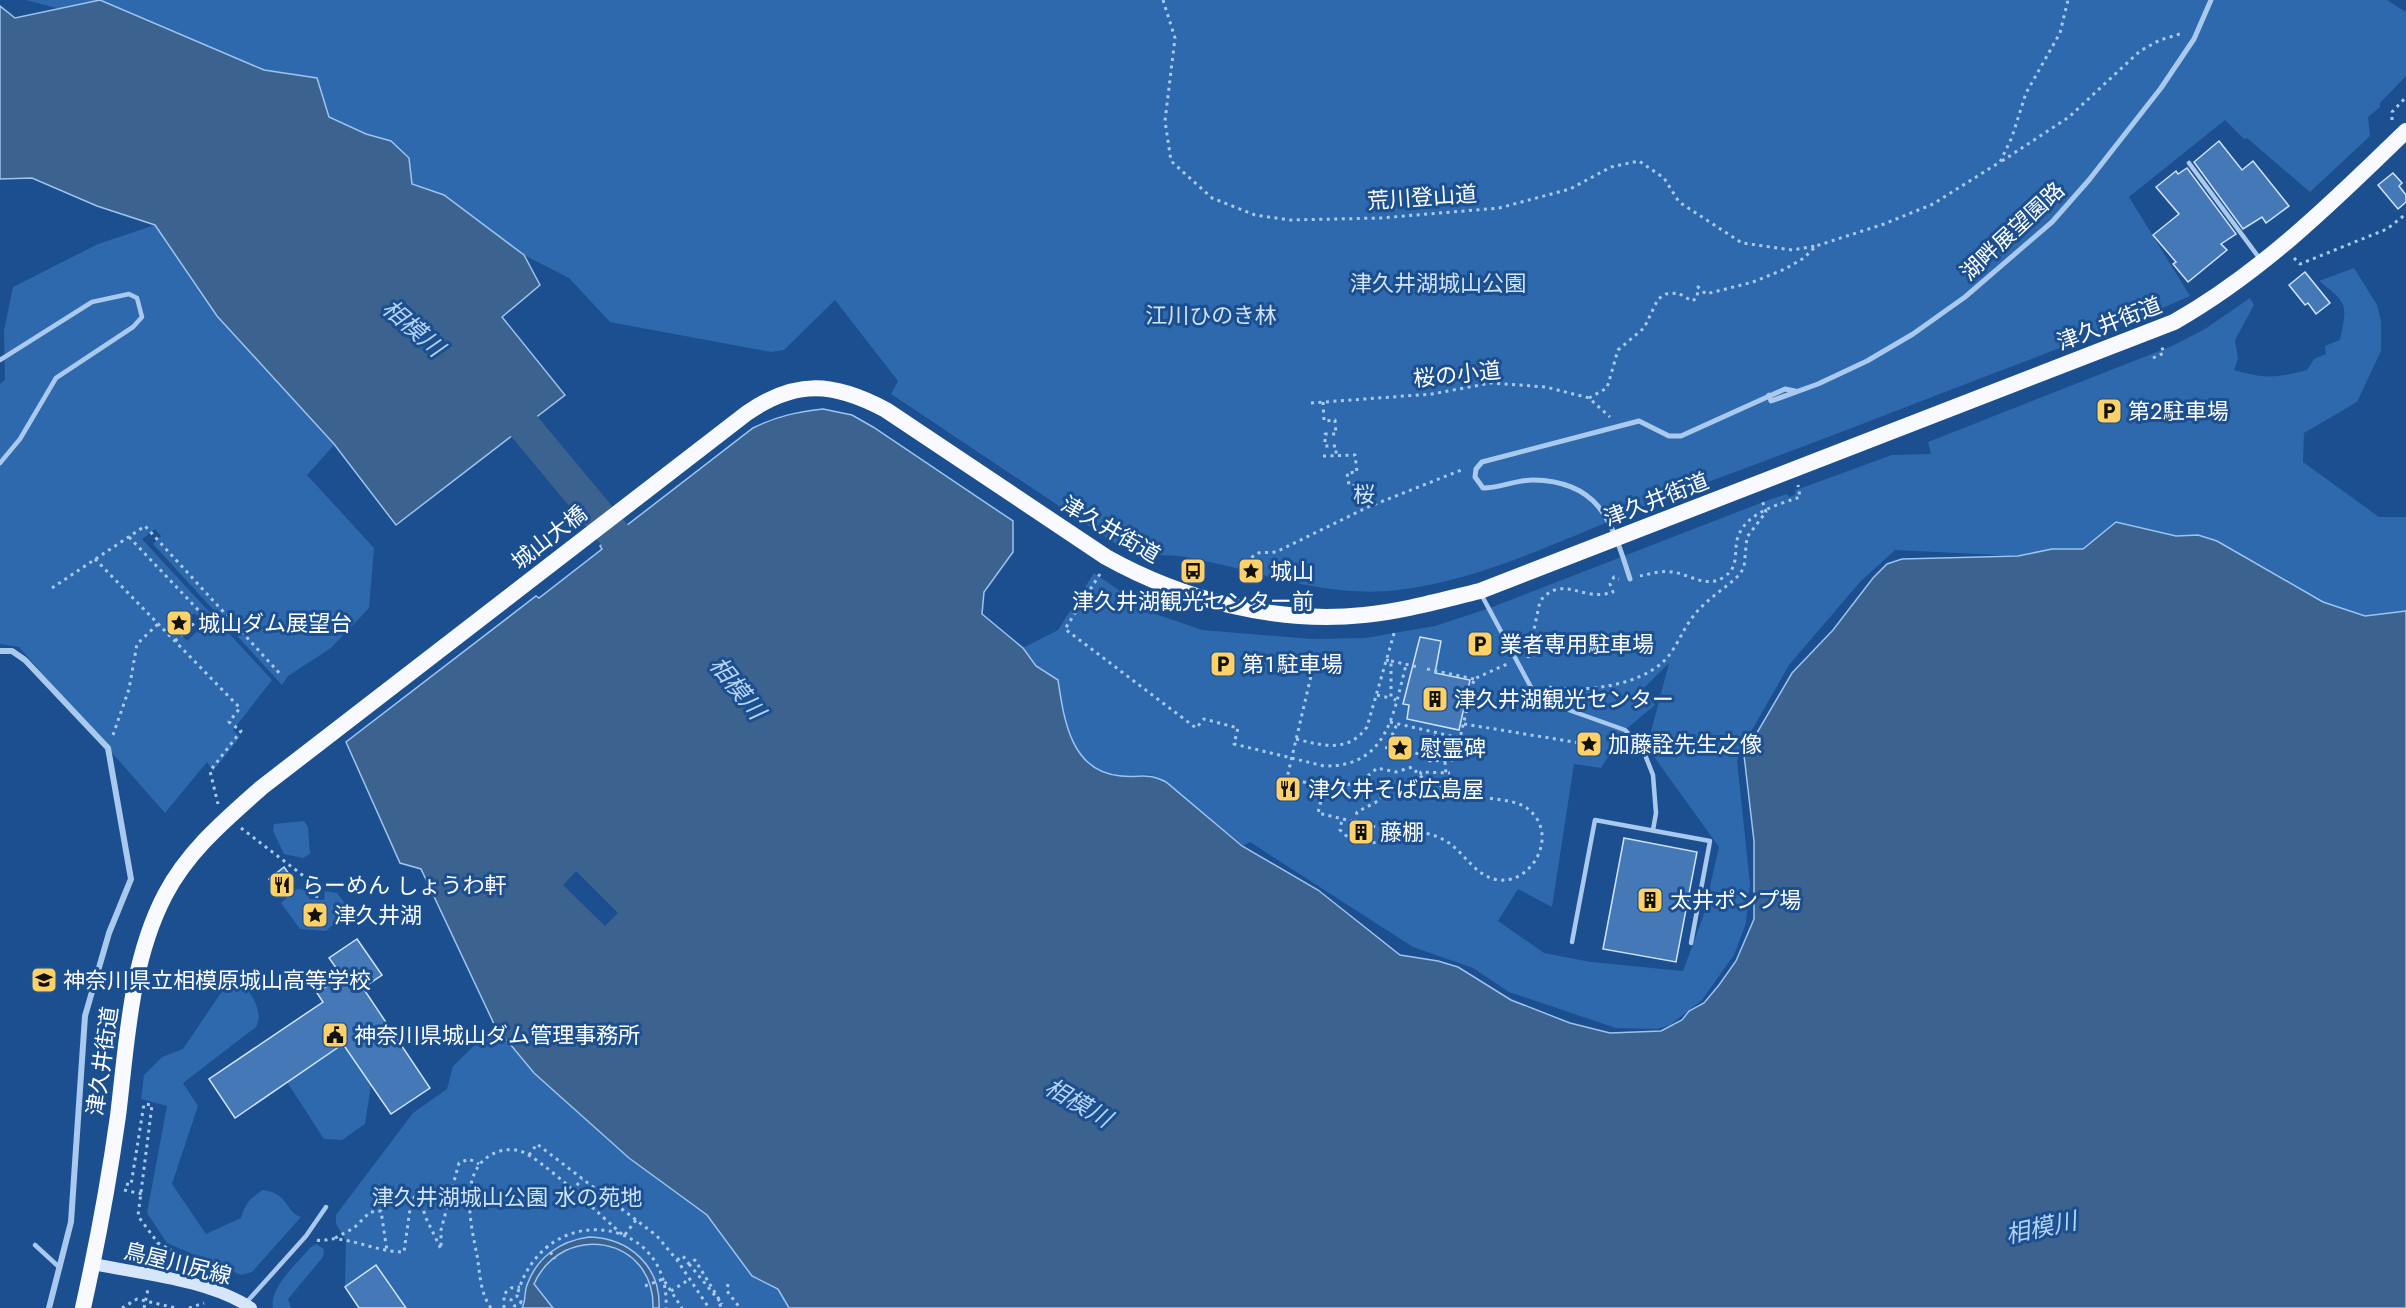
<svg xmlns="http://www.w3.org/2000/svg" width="2406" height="1308" font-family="Jost,'Noto Sans JP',sans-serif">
  <rect width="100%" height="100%" fill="#1b4f8f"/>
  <g fill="#2e69ad" fill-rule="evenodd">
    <path d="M 26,0 L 2387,0 L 2406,12 L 2406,76 L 2380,103 L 2380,107 L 2368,117 L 2370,136 L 2310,192 L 2247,138 L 2244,139 L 2225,120 L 2129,197 L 2190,296 C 2129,323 2067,345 2005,369 C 1902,408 1800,449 1697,486 C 1601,520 1499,578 1398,590 C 1324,599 1257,570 1186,557 C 1163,554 1140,557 1119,546 L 891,394 L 898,381 L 835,300 L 784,350 L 771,352 L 610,322 L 569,278 L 524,255 L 444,195 L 412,184 L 409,158 L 391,141 L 366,134 L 329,117 L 317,78 L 264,70 L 101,0 L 60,9 Z"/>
    <path d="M 155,225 L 217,316 L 334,445 L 307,475 L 374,548 L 369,608 L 331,648 L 288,676 L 282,685 L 153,544 L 161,536 L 155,529 L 142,539 L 272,680 L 233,730 L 240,737 L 213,771 L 207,762 L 165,813 L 19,647 L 0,644 L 0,384 L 5,380 L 4,331 L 13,287 L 98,244 ZM 194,613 L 205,624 L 187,641 L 176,629 Z"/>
    <path d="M 2354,268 L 2377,305 L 2381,321 L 2381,351 L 2357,402 L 2304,433 L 2303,462 L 2379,517 L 2406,517 L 2406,611 L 2366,616 L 2323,602 L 2198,535 L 2176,536 L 2116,522 L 2083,549 L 2052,549 L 2018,556 L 1895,550 L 1860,582 L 1789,665 L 1748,737 L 1737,760 L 1750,884 L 1746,923 L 1734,955 L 1702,1000 L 1670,1025 L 1657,1029 L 1616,1028 L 1509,992 L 1473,968 L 1413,947 L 1250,842 L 1242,846 C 1229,835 1161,777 1151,775 C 1141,773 1129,778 1119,776 C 1070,769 1064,721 1058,680 L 1036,666 L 1023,648 L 1058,630 L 1094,573 L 1150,612 L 1202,630 L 1312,639 L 1365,638 L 1435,626 L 1490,608 L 1763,502 L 1787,494 L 1789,497 L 1795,495 L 1796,490 L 1892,455 L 1931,454 L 1928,442 L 2172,346 L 2205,329 L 2250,298 L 2254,305 L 2235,340 L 2238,359 L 2234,370 C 2264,379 2277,378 2307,370 L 2314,359 L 2326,354 L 2325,346 L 2340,340 C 2347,305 2349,304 2319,281 ZM 1669,663 L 1647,747 L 1719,847 L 1703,917 L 1683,971 L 1591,962 L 1544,953 L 1498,921 L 1518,889 L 1552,907 L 1574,764 L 1601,768 L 1625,730 L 1655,705 L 1643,689 Z"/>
    <path d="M 304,821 L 308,827 L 310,854 L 303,858 L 284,854 L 273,831 L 274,824 Z"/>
    <path d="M 297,889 L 309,890 L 309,899 L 324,900 L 325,891 L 337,893 L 350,910 L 326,931 L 300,929 L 281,903 Z"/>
    <path d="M 235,972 C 245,987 266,1008 256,1027 L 183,1083 L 198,1106 L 172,1184 L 206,1234 L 241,1218 C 245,1204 250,1198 263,1190 C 290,1194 285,1212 301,1217 L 252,1272 L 241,1275 L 167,1243 L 147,1213 L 167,1106 L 141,1099 L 144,1075 L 162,1057 L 183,1049 Z"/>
    <path d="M 495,1026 L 534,1073 L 629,1158 L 707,1215 L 752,1276 L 778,1289 L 789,1308 L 406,1308 L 376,1265 L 345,1287 L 346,1241 L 336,1224 L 336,1215 L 413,1113 L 447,1089 L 453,1066 Z"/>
    <path d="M 343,1044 L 371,1085 L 365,1124 L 342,1140 L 324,1139 L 287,1082 Z"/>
    <path d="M 316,1244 L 324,1249 L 323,1257 L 288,1299 L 291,1308 L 273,1308 C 269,1287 298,1263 310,1248 Z"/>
  </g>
  <g fill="#3c6290" stroke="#9cc4f0" stroke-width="1.5">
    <path d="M 100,0 L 264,70 L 317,78 L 329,117 L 366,134 L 391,141 L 409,158 L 412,184 L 444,195 L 524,255 L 540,285 L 502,317 L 565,395 L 396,525 L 334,444 L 217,316 L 155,225 L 97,206 L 32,178 L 0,179 L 0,6 L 15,18 Z"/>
    <path d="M 823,409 L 852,415 L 873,427 L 1013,521 L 1013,552 L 984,592 L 982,614 L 1023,648 L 1036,666 L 1058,680 C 1064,720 1071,772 1121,776 C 1140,778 1147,772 1166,782 L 1242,846 L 1318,890 L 1400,955 L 1438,961 L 1458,967 L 1511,1000 L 1570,1023 L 1610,1033 L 1661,1031 L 1682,1020 L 1689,1011 L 1704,1003 L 1719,985 L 1736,961 L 1754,919 L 1754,841 L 1744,755 L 1792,673 L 1833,630 L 1873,578 L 1887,564 L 1902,559 L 2018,556 L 2052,549 L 2083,549 L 2116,522 L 2176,536 L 2198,535 L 2217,541 L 2323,602 L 2365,616 L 2406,611 L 2406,1308 L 789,1308 L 778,1289 L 752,1276 L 707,1215 L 629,1158 L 534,1073 L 495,1026 L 421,869 L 400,863 L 346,742 L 536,596 L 539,598 L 602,549 L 600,546 L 753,428 C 777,416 797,412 823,409 Z"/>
    <path d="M 589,1237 C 629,1238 661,1266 659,1308 L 653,1308 C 655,1237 563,1220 534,1284 L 553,1308 L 522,1308 C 526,1301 524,1293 527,1285 C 537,1257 560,1241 589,1237 Z"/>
  </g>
  <path fill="#1b4f8f" d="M 576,871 L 618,913 L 605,926 L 563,885 Z"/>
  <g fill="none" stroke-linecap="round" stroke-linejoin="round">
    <path stroke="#3c6290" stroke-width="33" d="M 492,396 L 519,420 L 643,569"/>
  </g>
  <g fill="#4478b7" stroke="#cfe3fa" stroke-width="1.5">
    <path d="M 2219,141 L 2242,170 L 2253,161 L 2289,206 L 2266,223 L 2262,217 L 2243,229 L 2194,162 Z"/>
    <path d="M 2187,168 L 2236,234 L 2221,244 L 2227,250 L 2188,282 L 2173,264 L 2176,262 L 2153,235 L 2179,214 L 2156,187 L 2176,171 L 2178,174 Z"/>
    <path d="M 2393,173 L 2402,183 L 2399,186 L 2406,195 L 2406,202 L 2398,209 L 2378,185 Z"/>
    <path d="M 2305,272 L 2330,303 L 2316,314 L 2308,303 L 2305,305 L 2289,285 Z"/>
    <path d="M 1420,637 L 1441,641 L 1435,673 L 1470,680 L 1459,730 L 1407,719 L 1409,705 L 1403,704 Z"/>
    <path d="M 1624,838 L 1697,852 L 1676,962 L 1603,949 Z"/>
    <path d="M 284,867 L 294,881 L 280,892 L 269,879 Z"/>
    <path d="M 357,939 L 382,975 L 363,988 L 430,1088 L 391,1114 L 343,1044 L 235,1118 L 209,1079 L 323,1002 L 317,993 L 342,976 L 329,958 Z"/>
    <path d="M 376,1265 L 406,1308 L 359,1308 L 345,1287 Z"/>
  </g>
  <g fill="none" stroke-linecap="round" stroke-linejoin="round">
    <g stroke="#a9c9ee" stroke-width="3" stroke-dasharray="3 4.5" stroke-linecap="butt">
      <path d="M 1163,0 L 1175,38 L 1165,121 L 1171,161 L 1212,198 L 1255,215 L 1290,220 L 1381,218 L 1499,208 L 1570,189 L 1611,167 L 1639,161 L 1664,178 L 1679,202 L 1742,243 L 1792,250 L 1816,246"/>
      <path d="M 2392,120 L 2392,112 L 2406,97"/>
      <path d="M 2002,161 L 2069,117 L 2140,51 L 2160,40 L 2183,33"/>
      <path d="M 2294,258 L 2300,264 L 2387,229 L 2406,214"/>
      <path d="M 2153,358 L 2164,353 L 2161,345"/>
      <path d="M 1589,398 L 1607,388 L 1618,350 L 1644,328 L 1658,299 L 1666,294 L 1678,293 L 1692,301 L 1697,298 L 1698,287 L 1706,294 L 1753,282 L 1785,269 L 1804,258 L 1816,246 L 1884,224 L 1933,204 L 2000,162 L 2012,137 L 2026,93 L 2060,33 L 2068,0"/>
      <path d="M 1323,402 L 1324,421 L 1335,420 L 1336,434 L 1325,434 L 1325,446 L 1336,446 L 1336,456"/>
      <path d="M 1311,403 L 1432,394 L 1491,383 L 1546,387 L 1589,398 L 1610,417"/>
      <path d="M 1323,456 L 1355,455 L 1357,472 L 1347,473 L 1349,485 L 1366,487 L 1374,505"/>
      <path d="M 129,537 L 203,615 L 175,641"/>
      <path d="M 95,559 L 240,708 L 229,722 L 241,731 L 210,771 L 218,804"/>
      <path d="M 1100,574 L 1065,629 L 1196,728 L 1204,719 L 1238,728 L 1234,744 L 1324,766 C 1388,767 1393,714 1406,665"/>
      <path d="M 1640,576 C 1650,574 1662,570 1672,572 C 1690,574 1706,589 1724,577 C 1739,567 1734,554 1737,540 C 1744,513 1777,505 1800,497 L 1798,485"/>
      <path d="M 1244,578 L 1249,559 L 1258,553 L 1276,552 L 1368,507 L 1464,469"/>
      <path d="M 52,588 L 145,526 L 282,676"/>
      <path d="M 1311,658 L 1315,659 L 1287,778 C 1321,786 1349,795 1377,768 L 1396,772 L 1412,767 C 1428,786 1436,786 1459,787 C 1466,787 1473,793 1480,796 C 1500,802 1523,797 1537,819 C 1553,845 1529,883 1499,880 C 1476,877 1466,855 1449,843 C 1429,829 1405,831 1383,835"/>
      <path d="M 1528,658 L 1540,601 C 1564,573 1582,603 1613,592 L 1610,584 L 1614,577 L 1619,579"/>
      <path d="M 1386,660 L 1391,661 L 1391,698 L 1396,700"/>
      <path d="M 1391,661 L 1418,667"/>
      <path d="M 1427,669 L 1474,679"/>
      <path d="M 1549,687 C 1583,693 1638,686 1664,661 C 1677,648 1683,628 1695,614 C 1707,599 1726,588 1740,574 L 1744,567 L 1747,537 L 1766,512 L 1762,500"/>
      <path d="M 1377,695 L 1390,698"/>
      <path d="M 1390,722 L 1460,738 L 1474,679 L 1507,664"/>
      <path d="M 1464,724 L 1580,743"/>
      <path d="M 113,735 L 129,689 L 137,644 L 158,624"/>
      <path d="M 1296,739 C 1324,746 1348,753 1367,727 L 1395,630"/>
      <path d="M 1386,749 L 1397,724"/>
      <path d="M 1409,749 L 1430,761 L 1453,760"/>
      <path d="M 1430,760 L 1436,733"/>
      <path d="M 1445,762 L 1446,774"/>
      <path d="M 1324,787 L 1318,813 L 1384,829 L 1381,841 C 1364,846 1352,843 1340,830 L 1342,819"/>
      <path d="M 1411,799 L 1411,784 L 1419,781 L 1421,772 L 1450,773"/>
      <path d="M 1355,822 L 1357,812 L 1380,800 L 1386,790 L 1393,789 C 1401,801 1415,800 1426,793"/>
      <path d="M 241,828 L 318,887 L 315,910"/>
      <path d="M 529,1155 L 537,1144 L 657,1236 L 677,1260 L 709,1308"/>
      <path d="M 126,1184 L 131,1185 L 144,1104 L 152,1105 L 138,1216 L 158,1243 L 211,1272"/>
      <path d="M 124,1190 L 142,1194"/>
      <path d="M 572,1191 L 582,1179"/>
      <path d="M 335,1238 L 354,1228 L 370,1212 L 381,1211 L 387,1251"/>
      <path d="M 317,1240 C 324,1242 329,1238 336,1239 C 359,1241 380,1252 404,1252 L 410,1209 L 418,1187 L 425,1216 L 441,1249 L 441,1230 L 459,1163 L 469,1159 L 479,1164"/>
      <path d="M 546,1246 L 555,1259"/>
      <path d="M 154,1259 L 158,1243"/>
      <path d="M 677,1260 L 683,1256 L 689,1264 L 695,1260 L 722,1304"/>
      <path d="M 689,1264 L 722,1304 L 716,1308"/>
      <path d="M 728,1284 L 727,1291 L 740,1308"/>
      <path d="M 645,1286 L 663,1279 L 682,1308"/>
      <path d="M 671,1291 L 690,1279"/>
      <path d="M 518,1292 C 547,1198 671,1216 666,1308"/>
      <circle cx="516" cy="1301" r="5"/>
      <path d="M 122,1308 L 137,1299 L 176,1308"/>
      <path d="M 144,1308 L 148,1289"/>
      <path d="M 189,1308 L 204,1303"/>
      <path d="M 491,1308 C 480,1293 480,1273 477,1255 C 471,1226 459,1175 489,1156 C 499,1150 510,1148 520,1151 C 542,1158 603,1218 624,1236 L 636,1220"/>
      <path d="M 504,1308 L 504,1294 L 511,1288 L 520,1287"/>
    </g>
    <g stroke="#a9c9ee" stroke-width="4.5">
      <path d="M 2189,163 L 2260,259"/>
      <path d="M 0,360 L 92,302 L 129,294 L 137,298 L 142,317 L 133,327 L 56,378 L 20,439 L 0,463"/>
      <path d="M 1481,594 L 1533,691 L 1552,704 L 1625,730 L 1642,747 L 1653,775 L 1656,813 L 1653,830"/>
      <path d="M 1572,942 L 1595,820 L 1710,841 L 1691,943"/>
      <path d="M 35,1245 L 59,1267"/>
      <path d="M 245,1304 L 306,1236 L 326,1207"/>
    </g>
    <g stroke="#a9c9ee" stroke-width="5">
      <path d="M 1769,395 L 1771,401 L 1818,384 L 1867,361 L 1913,334 L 1965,297 L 2052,222 L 2089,180 L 2161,88 L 2194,39 L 2211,0"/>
      <path d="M 1630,579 C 1612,523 1601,481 1533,480 C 1515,480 1500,488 1483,488 L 1475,477 L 1476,469 L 1482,462 L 1639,421 L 1669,436 L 1681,436 L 1785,389 L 1795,391"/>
    </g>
    <path stroke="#a9c9ee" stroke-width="6" d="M 0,651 L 12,651 L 25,660 L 108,748 L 131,879 L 109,933 L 85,1016 L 71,1222 L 49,1308"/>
    <path stroke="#d6e6fa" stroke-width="12" d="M 93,1264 C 142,1274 209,1280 251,1308"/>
    <path stroke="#f8faff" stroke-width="16" d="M 83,1308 C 97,1245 109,1180 118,1116 C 127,1043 130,962 165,895 C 188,851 224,821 261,788 L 747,413 C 796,379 834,382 886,410 L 1106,557 C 1183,600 1276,624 1364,615 C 1404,611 1442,600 1480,591 L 2174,322 C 2262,272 2334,201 2406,131"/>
  </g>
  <defs>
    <g id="parking-square" transform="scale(1.35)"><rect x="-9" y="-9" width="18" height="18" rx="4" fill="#ffd166" stroke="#1b4f8f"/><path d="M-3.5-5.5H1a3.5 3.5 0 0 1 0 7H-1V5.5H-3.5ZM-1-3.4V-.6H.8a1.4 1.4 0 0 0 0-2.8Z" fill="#111"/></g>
    <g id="bus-square" transform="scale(1.35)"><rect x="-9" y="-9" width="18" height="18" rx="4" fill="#ffd166" stroke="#1b4f8f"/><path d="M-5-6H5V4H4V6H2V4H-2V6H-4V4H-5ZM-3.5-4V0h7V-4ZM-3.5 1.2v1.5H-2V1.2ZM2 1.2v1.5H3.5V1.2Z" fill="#111"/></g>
    <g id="sight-square" transform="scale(1.35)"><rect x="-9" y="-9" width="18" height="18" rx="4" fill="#ffd166" stroke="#1b4f8f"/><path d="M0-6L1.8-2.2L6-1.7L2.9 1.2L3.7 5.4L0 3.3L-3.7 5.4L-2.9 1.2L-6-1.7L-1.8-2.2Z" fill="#111"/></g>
    <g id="building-square" transform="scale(1.35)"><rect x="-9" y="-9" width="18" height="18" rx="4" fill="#ffd166" stroke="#1b4f8f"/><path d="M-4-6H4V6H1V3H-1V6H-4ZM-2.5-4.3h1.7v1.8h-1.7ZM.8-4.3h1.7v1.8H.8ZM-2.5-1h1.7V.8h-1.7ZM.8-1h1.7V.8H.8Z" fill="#111"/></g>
    <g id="restaurant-square" transform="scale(1.35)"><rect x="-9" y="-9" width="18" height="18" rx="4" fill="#ffd166" stroke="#1b4f8f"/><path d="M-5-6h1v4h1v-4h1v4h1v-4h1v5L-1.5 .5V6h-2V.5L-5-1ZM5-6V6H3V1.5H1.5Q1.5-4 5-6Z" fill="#111"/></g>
    <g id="school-square" transform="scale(1.35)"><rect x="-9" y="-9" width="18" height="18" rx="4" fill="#ffd166" stroke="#1b4f8f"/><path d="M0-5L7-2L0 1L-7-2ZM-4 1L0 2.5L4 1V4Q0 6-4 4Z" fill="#111"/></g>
    <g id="civic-square" transform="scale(1.35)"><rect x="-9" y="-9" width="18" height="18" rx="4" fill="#ffd166" stroke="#1b4f8f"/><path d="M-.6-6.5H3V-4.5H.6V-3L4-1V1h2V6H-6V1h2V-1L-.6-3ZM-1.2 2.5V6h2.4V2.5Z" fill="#111"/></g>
  </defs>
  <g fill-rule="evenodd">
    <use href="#parking-square" x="2109" y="411"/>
    <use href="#bus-square" x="1193" y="571"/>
    <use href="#sight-square" x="1251" y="571"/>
    <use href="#sight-square" x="179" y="623"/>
    <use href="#parking-square" x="1480" y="644"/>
    <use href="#parking-square" x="1223" y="664"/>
    <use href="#building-square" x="1435" y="699"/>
    <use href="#sight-square" x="1589" y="744"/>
    <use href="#sight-square" x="1400" y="748"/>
    <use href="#restaurant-square" x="1288" y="789"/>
    <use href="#building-square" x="1361" y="832"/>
    <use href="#restaurant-square" x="282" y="885"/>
    <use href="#building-square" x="1650" y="900"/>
    <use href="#sight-square" x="315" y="915"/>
    <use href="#school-square" x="44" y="980"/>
    <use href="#civic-square" x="335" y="1035"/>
  </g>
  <g text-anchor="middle" stroke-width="6" stroke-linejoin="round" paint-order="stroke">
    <g font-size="22" fill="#fff" stroke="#1b4f8f">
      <text transform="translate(1422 197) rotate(-4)" y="8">荒川登山道</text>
      <text transform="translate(2012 231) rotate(-43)" y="8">湖畔展望園路</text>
      <text transform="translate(2109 323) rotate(-21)" y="8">津久井街道</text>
      <text transform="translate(1457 374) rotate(-6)" y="8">桜の小道</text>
      <text transform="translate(1656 499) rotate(-21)" y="8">津久井街道</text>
      <text transform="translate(1111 529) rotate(30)" y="8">津久井街道</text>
      <text transform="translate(549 537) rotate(-38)" y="8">城山大橋</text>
      <text transform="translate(102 1061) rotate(-82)" y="8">津久井街道</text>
      <text transform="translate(178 1263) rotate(14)" y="8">鳥屋川尻線</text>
    </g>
    <g font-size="22" fill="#cfe3fa" stroke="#1b4f8f">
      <text x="1438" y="291">津久井湖城山公園</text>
      <text x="1211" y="323">江川ひのき林</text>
      <text x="1364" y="502">桜</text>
      <text x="507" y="1205">津久井湖城山公園 水の苑地</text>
    </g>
    <g font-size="22" fill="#fff" stroke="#1b4f8f" text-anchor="start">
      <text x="2128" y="419">第２駐車場</text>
      <text x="1270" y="579">城山</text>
      <text x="1193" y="609" text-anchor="middle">津久井湖観光センター前</text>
      <text x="198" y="631">城山ダム展望台</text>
      <text x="1500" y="652">業者専用駐車場</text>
      <text x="1242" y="672">第１駐車場</text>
      <text x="1454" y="707">津久井湖観光センター</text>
      <text x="1608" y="752">加藤詮先生之像</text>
      <text x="1420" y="756">慰霊碑</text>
      <text x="1308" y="797">津久井そば広島屋</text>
      <text x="1380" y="840">藤棚</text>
      <text x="302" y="893">らーめん しょうわ軒</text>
      <text x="1670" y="908">太井ポンプ場</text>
      <text x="334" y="923">津久井湖</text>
      <text x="63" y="988">神奈川県立相模原城山高等学校</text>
      <text x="354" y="1043">神奈川県城山ダム管理事務所</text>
    </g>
    <g font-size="24" font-style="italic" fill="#b5d3f5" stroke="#1b4f8f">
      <text transform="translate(413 328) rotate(41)" y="8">相模川</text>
      <text transform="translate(737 688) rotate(51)" y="8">相模川</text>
      <text transform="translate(1078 1103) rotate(30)" y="8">相模川</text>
      <text transform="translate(2041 1228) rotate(-12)" y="8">相模川</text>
    </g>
  </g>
</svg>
